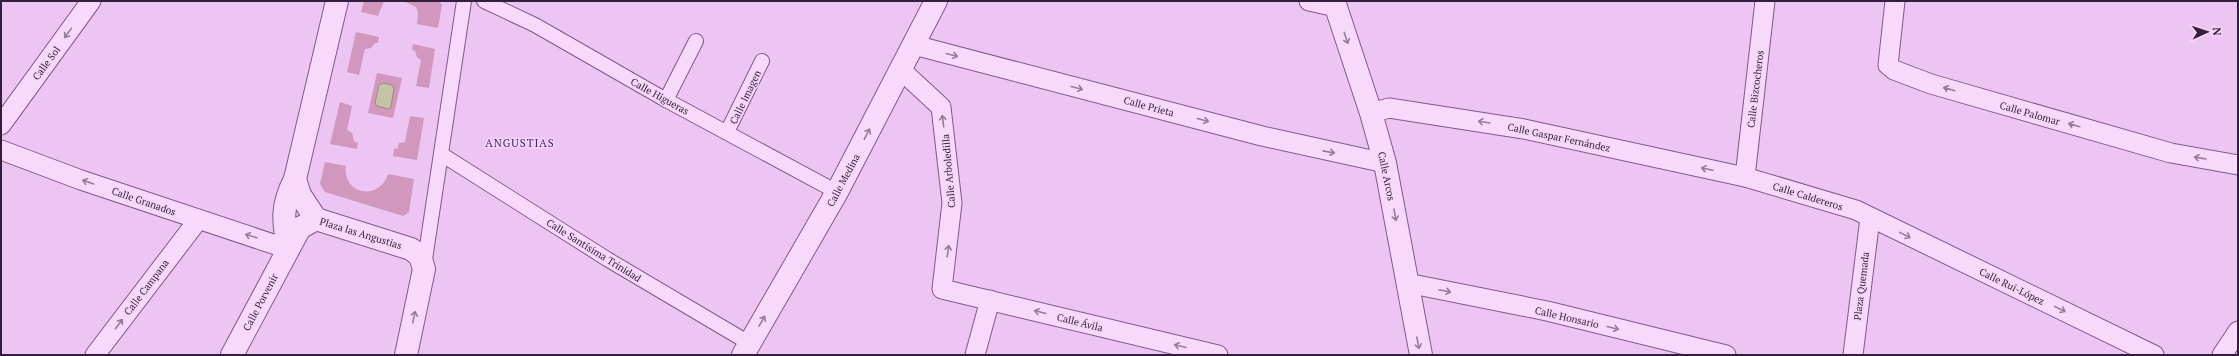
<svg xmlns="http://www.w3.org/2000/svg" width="2239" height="356" font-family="'PT Serif',serif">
  <rect width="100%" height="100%" fill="#edc5f2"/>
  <g fill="#d197bf" fill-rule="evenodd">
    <path d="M 364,1 L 384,1 L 378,16 L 361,12 Z"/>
    <path d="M 404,1 L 439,1 L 442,5 L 438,28 L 417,24 L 418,12 L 416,7 Z"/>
    <path d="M 356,32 L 379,37 L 378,43 L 375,43 L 371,48 L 365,49 L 359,75 L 347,72 Z"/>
    <path d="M 413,44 L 435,49 L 429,88 L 416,86 L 421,60 L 417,57 L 415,51 L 412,50 Z"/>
    <path d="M 377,73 L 402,78 L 393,118 L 368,113 ZM 382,84 L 392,85 L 394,88 L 388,109 L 377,106 L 375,103 L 379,85 Z"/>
    <path d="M 340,102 L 352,106 L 347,130 L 352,133 L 354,141 L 358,143 L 357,149 L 330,144 Z"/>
    <path d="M 410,116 L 424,118 L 417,160 L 393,156 L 394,148 L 397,149 L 399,143 L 405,142 Z"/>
    <path d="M 325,162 L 346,166 C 342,194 379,202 388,174 L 414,179 L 409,212 L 403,216 L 325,192 L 320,184 Z"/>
  </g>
  <path fill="#c5c2a7" stroke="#94926c" d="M 383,83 L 392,85 L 394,88 L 391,107 L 389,109 L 377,106 L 375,103 L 379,85 Z"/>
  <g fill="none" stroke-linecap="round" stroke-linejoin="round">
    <g stroke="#80598e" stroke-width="16">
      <g id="pedestrian">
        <path d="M 484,1 L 535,25 L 666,100 L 837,192"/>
        <path d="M 666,100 L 696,41"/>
        <path d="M 727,132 L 762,61"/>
        <path d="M 441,154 L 607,259 L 749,343"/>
        <path d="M 424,266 L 464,1"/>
      </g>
    </g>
    <g stroke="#80598e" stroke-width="21">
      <g id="minor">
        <path d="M 1309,1 L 1336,7"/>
        <path d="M 1895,1 L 1888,65 L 1894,70 L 1931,84 L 2171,153 L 2238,165"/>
        <path d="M 914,45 L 1262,136 L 1385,163"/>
        <path d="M 901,70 L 941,107 L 952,203 L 942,289 L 1218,355"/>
        <path d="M 1371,113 L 1389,108 L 1524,129 L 1745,177 L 1856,210 L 2154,355"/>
        <path d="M 1,125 L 91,1"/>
        <path d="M 1,150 L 81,180 L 288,249"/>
        <path d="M 1745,177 L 1765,1"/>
        <path d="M 1407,283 L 1547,311 L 1726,355"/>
        <path d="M 95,355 L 198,220"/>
        <path d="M 975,355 L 990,300"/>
        <path d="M 1853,355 L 1870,218"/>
        <path d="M 2222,355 L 2238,331"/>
      </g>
    </g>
    <g stroke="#80598e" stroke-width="24">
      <g id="tertiary">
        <path d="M 337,1 L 295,179 L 300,195 L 316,219 L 411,249 L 420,256 L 424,269 L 406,355"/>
        <path d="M 1334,1 L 1371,113 L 1385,163 L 1421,355"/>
        <path d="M 288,249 C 283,220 281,206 295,179"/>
        <path d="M 232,355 L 295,237 L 300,228 L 316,219"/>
        <path d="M 743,355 L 837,192 L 936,1"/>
      </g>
    </g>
    <use href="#pedestrian" stroke="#f8d9fb" stroke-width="14"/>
    <use href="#minor" stroke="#f8d9fb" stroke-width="19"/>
    <use href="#tertiary" stroke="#f8d9fb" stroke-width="22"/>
  </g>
  <defs><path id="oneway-shaft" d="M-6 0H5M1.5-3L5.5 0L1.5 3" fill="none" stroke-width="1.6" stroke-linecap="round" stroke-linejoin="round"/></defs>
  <g stroke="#967c9c">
    <use href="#oneway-shaft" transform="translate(68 33) rotate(126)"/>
    <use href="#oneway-shaft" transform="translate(1346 38) rotate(72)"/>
    <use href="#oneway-shaft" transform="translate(952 55) rotate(15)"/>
    <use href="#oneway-shaft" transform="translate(1077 88) rotate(15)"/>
    <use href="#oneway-shaft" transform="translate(1949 89) rotate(-164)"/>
    <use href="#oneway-shaft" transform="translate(1203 120) rotate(15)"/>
    <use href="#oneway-shaft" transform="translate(943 121) rotate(-97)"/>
    <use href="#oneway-shaft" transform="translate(1484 122) rotate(-171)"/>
    <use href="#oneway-shaft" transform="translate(2074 125) rotate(-164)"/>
    <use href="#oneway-shaft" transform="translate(867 134) rotate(-62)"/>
    <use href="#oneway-shaft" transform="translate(1329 152) rotate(11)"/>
    <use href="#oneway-shaft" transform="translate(2200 158) rotate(-170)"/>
    <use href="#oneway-shaft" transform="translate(1707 169) rotate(-168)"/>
    <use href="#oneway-shaft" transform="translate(88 182) rotate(-161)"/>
    <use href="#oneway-shaft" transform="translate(1395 215) rotate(80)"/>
    <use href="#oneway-shaft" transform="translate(1905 235) rotate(26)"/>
    <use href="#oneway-shaft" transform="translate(251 236) rotate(-163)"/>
    <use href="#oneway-shaft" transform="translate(948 251) rotate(-82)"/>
    <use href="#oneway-shaft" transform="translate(1445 291) rotate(12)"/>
    <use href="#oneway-shaft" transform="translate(2060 309) rotate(26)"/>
    <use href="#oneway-shaft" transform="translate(1040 312) rotate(-166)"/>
    <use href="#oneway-shaft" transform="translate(414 317) rotate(-78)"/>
    <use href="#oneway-shaft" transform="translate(762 321) rotate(-60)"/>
    <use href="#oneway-shaft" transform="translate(119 324) rotate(-53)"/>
    <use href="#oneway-shaft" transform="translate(1613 328) rotate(14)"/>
    <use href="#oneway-shaft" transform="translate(1418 343) rotate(79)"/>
    <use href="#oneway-shaft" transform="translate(1180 346) rotate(-166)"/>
  </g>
  <g text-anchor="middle" stroke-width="3" stroke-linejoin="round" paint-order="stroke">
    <g font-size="10" fill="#331e3d" stroke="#f5d5f8">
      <text transform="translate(46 63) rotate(-54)" y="4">Calle Sol</text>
      <text transform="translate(1755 89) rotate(-83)" y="4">Calle Bizcocheros</text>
      <text transform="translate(660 96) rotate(29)" y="4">Calle Higueras</text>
      <text transform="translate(745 97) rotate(-64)" y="4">Calle Imagen</text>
      <text transform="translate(1149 106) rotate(15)" y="4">Calle Prieta</text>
      <text transform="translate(2030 113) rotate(16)" y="4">Calle Palomar</text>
      <text transform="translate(1559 137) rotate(12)" y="4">Calle Gaspar Fernández</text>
      <text transform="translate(948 171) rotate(-95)" y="4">Calle Arboledilla</text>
      <text transform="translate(1387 176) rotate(78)" y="4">Calle Arcos</text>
      <text transform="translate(843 180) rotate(-62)" y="4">Calle Medina</text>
      <text transform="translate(1808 196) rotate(17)" y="4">Calle Caldereros</text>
      <text transform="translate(144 201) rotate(19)" y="4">Calle Granados</text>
      <text transform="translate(361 233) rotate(17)" y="4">Plaza las Angustias</text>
      <text transform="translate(594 250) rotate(32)" y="4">Calle Santísima Trinidad</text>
      <text transform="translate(1861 286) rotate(-83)" y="4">Plaza Quemada</text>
      <text transform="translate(2012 286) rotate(26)" y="4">Calle Rui-López</text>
      <text transform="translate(146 287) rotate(-53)" y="4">Calle Campana</text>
      <text transform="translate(260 302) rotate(-62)" y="4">Calle Porvenir</text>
      <text transform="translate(1567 317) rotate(13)" y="4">Calle Honsario</text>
      <text transform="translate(1080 322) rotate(14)" y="4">Calle Ávila</text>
    </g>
    <g font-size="11" letter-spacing="1" fill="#3c1a6d" stroke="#f5d5f8">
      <text x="520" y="147">ANGUSTIAS</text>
    </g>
  </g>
  <rect width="2239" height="356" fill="none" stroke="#331e3d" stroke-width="4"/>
  <g transform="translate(2207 32) rotate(87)" stroke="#f5d5f8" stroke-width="3" paint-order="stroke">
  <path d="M0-3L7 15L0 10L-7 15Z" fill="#331e3d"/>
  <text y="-6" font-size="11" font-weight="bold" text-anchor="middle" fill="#331e3d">N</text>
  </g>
</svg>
